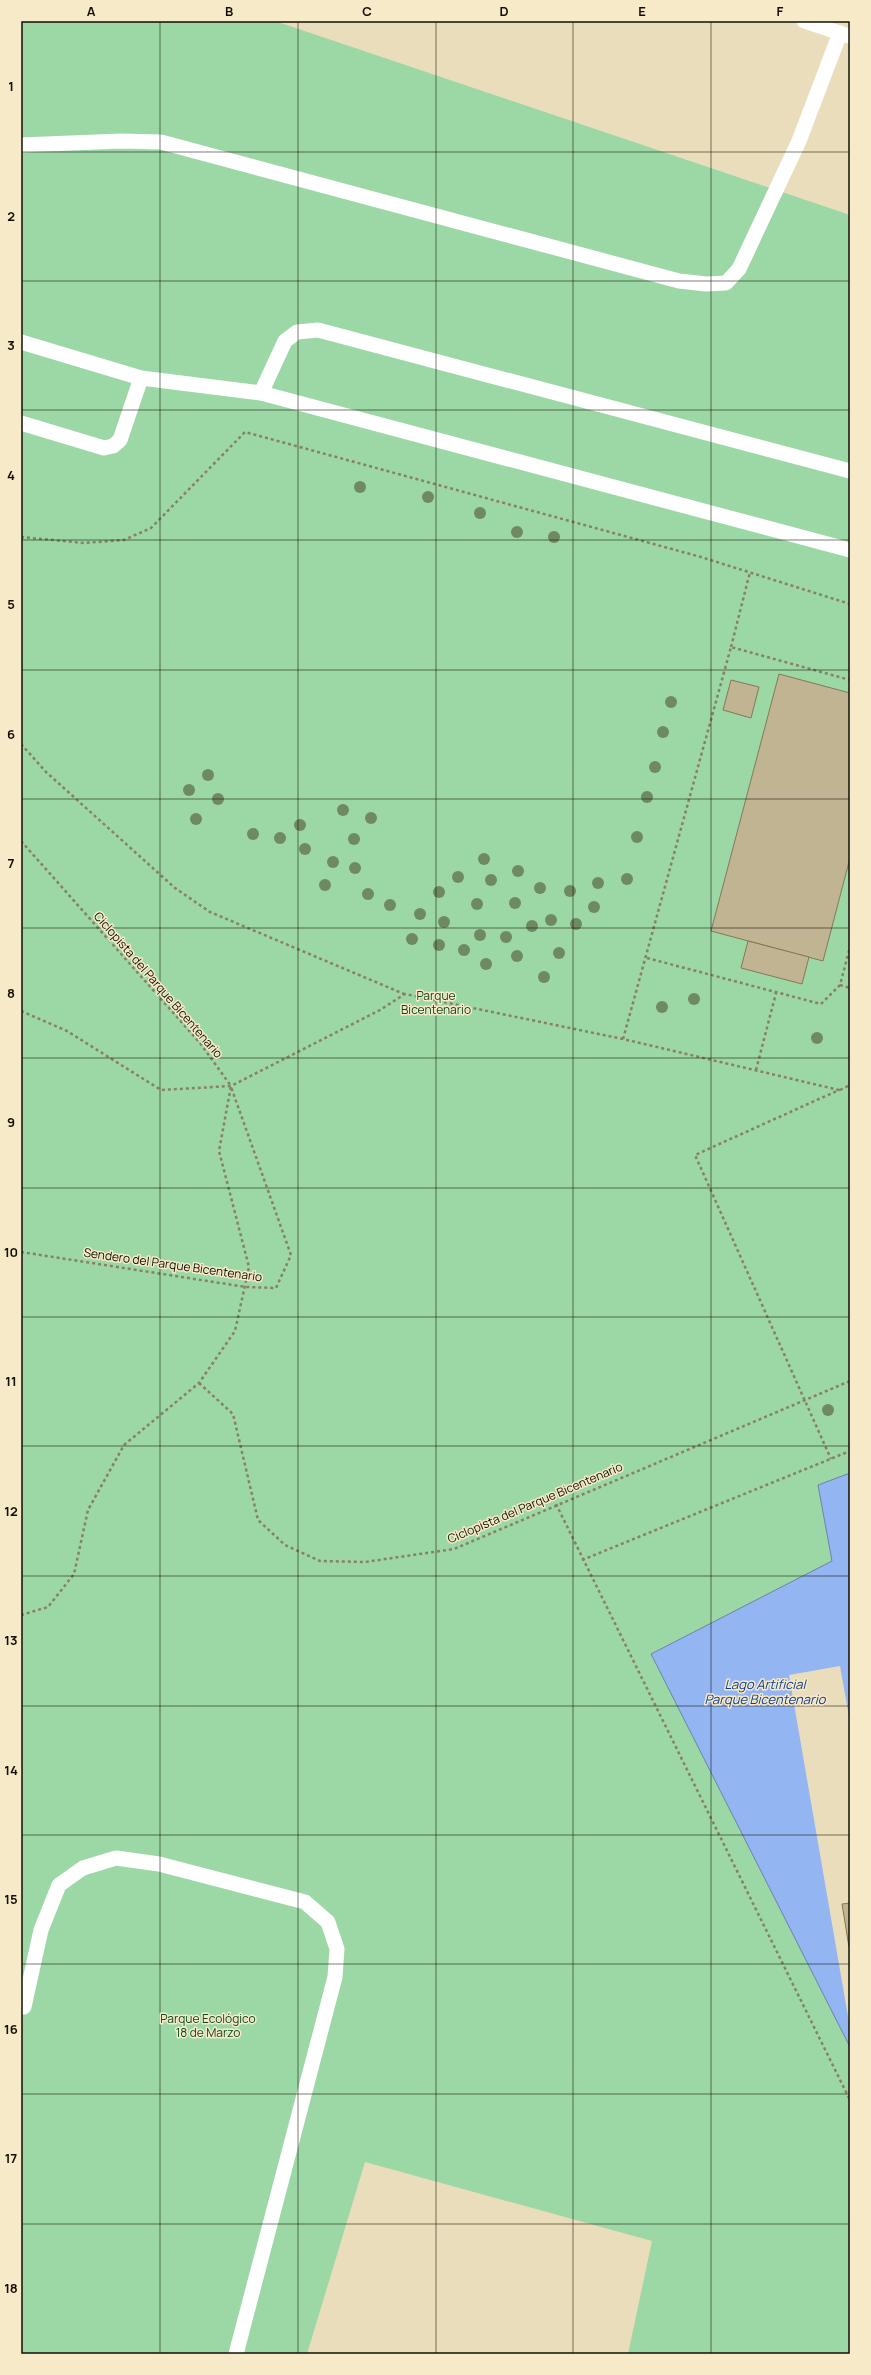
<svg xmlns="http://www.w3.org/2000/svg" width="871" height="2375" font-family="Manrope,sans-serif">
  <rect width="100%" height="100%" fill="#eaddbb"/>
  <path fill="#9cd7a6" d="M 21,21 L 275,21 L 850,215 L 850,2354 L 628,2354 L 652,2241 L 365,2162 L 307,2354 L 21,2354 Z"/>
  <path fill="#93b5f1" stroke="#6d83aa" d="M 850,1473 L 850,2047 L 651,1654 L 832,1561 L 818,1485 Z"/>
  <path fill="#eaddbb" d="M 840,1666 L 850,1722 L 850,2028 L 789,1675 Z"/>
  <g fill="#c0b492" stroke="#847859">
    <path d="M 779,674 L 850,693 L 850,858 L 823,961 L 711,931 Z"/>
    <path d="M 731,680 L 759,687 L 751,718 L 723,710 Z"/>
    <path d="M 748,941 L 809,957 L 802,984 L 741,968 Z"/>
    <path d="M 850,1903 L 850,1947 L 849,1947 L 842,1904 Z"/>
  </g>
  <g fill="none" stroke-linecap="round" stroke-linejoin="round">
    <g stroke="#888068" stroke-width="2.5" stroke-dasharray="3 3" stroke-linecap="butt">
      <path d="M 21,537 L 84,543 L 124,540 L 151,528 L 245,432 L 701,557 L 850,604"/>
      <path d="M 731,647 L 750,572"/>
      <path d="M 21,744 L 46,772 L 175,888 L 210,912 L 404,994"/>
      <path d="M 21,841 L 200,1043 L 231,1086 L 219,1151 L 249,1267 L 235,1331 L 199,1383 L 124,1445 L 88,1510 L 74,1574 L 48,1607 L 21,1615"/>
      <path d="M 647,958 L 821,1004 L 840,985 L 850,947"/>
      <path d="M 840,985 L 850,988"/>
      <path d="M 21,1011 L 67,1031 L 161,1090 L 231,1086 L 380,1010 L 405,994 L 623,1039 L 839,1090 L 695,1155 L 831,1459"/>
      <path d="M 623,1039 L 731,647 L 850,680"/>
      <path d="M 756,1070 L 776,993"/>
      <path d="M 840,1090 L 850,1085"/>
      <path d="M 21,1252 L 246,1287 L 276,1288 L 291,1255 L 231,1087"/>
      <path d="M 199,1383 L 233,1414 L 258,1520 L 285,1545 L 320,1561 L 365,1562 L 454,1549 L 850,1381"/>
      <path d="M 556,1504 L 850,2100"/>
      <path d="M 582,1560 L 850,1451"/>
    </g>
    <g stroke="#fff" stroke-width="15">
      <path d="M 804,21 L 849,36"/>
      <path d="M 21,145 L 121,141 L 161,142 L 679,281 L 706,284 L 726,283 L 739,269 L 799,141 L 840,33"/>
      <path d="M 21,342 L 141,378 L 261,393 L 850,550"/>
      <path d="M 261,393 L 285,341 L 297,332 L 318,330 L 850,471"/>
      <path d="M 21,423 L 104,448 L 113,446 L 120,440 L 141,378"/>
      <path d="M 24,2007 L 41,1930 L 59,1885 L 83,1868 L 116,1858 L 159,1864 L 305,1902 L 328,1922 L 337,1949 L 335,1977 L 236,2354"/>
    </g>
  </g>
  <g fill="#6f8964">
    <circle cx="360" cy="487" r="6"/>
    <circle cx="428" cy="497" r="6"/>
    <circle cx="480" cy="513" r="6"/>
    <circle cx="517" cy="532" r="6"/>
    <circle cx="554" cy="537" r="6"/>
    <circle cx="671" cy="702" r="6"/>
    <circle cx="663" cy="732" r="6"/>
    <circle cx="655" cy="767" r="6"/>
    <circle cx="208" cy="775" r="6"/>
    <circle cx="189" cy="790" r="6"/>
    <circle cx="647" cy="797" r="6"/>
    <circle cx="218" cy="799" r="6"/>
    <circle cx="343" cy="810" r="6"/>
    <circle cx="371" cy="818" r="6"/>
    <circle cx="196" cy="819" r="6"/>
    <circle cx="300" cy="825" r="6"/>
    <circle cx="253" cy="834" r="6"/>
    <circle cx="637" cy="837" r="6"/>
    <circle cx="280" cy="838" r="6"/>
    <circle cx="354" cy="839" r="6"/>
    <circle cx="305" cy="849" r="6"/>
    <circle cx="484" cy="859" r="6"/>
    <circle cx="333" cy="862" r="6"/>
    <circle cx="355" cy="868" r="6"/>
    <circle cx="518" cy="871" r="6"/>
    <circle cx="458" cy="877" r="6"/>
    <circle cx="627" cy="879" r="6"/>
    <circle cx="491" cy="880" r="6"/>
    <circle cx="598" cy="883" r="6"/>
    <circle cx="325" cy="885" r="6"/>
    <circle cx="540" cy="888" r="6"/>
    <circle cx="570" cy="891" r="6"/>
    <circle cx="439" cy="892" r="6"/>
    <circle cx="368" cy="894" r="6"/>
    <circle cx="515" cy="903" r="6"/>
    <circle cx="477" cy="904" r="6"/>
    <circle cx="390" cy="905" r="6"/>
    <circle cx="594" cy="907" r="6"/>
    <circle cx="420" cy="914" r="6"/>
    <circle cx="551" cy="920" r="6"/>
    <circle cx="444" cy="922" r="6"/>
    <circle cx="576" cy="924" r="6"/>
    <circle cx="532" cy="926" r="6"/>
    <circle cx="480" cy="935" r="6"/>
    <circle cx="506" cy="937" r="6"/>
    <circle cx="412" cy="939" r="6"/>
    <circle cx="439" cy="945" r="6"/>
    <circle cx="464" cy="950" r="6"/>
    <circle cx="559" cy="953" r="6"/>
    <circle cx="517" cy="956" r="6"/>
    <circle cx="486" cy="964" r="6"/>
    <circle cx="544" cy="977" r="6"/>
    <circle cx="694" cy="999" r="6"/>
    <circle cx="662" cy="1007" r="6"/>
    <circle cx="817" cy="1038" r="6"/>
    <circle cx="828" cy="1410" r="6"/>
  </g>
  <path fill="none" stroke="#130f04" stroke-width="1" stroke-opacity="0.55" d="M 160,21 L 160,2354M 298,21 L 298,2354M 436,21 L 436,2354M 573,21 L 573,2354M 711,21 L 711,2354M 21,152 L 850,152M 21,281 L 850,281M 21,410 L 850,410M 21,540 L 850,540M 21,670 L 850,670M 21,799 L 850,799M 21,928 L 850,928M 21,1058 L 850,1058M 21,1188 L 850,1188M 21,1317 L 850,1317M 21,1446 L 850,1446M 21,1576 L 850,1576M 21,1706 L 850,1706M 21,1835 L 850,1835M 21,1964 L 850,1964M 21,2094 L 850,2094M 21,2224 L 850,2224"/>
  <g text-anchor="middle" stroke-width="3" stroke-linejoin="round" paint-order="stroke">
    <g font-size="12" fill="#130f04" stroke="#f7eac8">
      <text transform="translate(158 985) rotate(49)" y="4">Ciclopista del Parque Bicentenario</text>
      <text transform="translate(173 1265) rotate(8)" y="4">Sendero del Parque Bicentenario</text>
      <text transform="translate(535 1503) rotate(-23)" y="4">Ciclopista del Parque Bicentenario</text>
    </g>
    <g font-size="12" fill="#0b451d" stroke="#f7eac8">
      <text x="436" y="1000">Parque<tspan x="436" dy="14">Bicentenario</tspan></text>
      <text x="208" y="2023">Parque Ecológico<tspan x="208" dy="14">18 de Marzo</tspan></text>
    </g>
    <g font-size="13" font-style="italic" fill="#0f3d91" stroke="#f7eac8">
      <text x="765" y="1689">Lago Artificial<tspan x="765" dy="15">Parque Bicentenario</tspan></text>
    </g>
  </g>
  <rect width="871" height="2375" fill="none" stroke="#f7eac8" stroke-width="44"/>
  <rect x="22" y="22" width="827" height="2331" fill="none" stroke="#130f04" stroke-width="1.5"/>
  <g font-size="13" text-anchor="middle" font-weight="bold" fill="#130f04">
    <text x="91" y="16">A</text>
    <text x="229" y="16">B</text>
    <text x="367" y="16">C</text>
    <text x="504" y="16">D</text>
    <text x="642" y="16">E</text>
    <text x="780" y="16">F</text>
    <text x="11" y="91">1</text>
    <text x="11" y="221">2</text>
    <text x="11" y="350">3</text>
    <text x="11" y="480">4</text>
    <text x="11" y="609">5</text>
    <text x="11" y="739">6</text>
    <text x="11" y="868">7</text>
    <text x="11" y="998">8</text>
    <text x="11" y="1127">9</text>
    <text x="11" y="1257">10</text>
    <text x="11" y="1386">11</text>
    <text x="11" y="1516">12</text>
    <text x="11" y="1645">13</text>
    <text x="11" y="1775">14</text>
    <text x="11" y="1904">15</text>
    <text x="11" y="2034">16</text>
    <text x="11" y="2163">17</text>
    <text x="11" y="2293">18</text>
  </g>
</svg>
